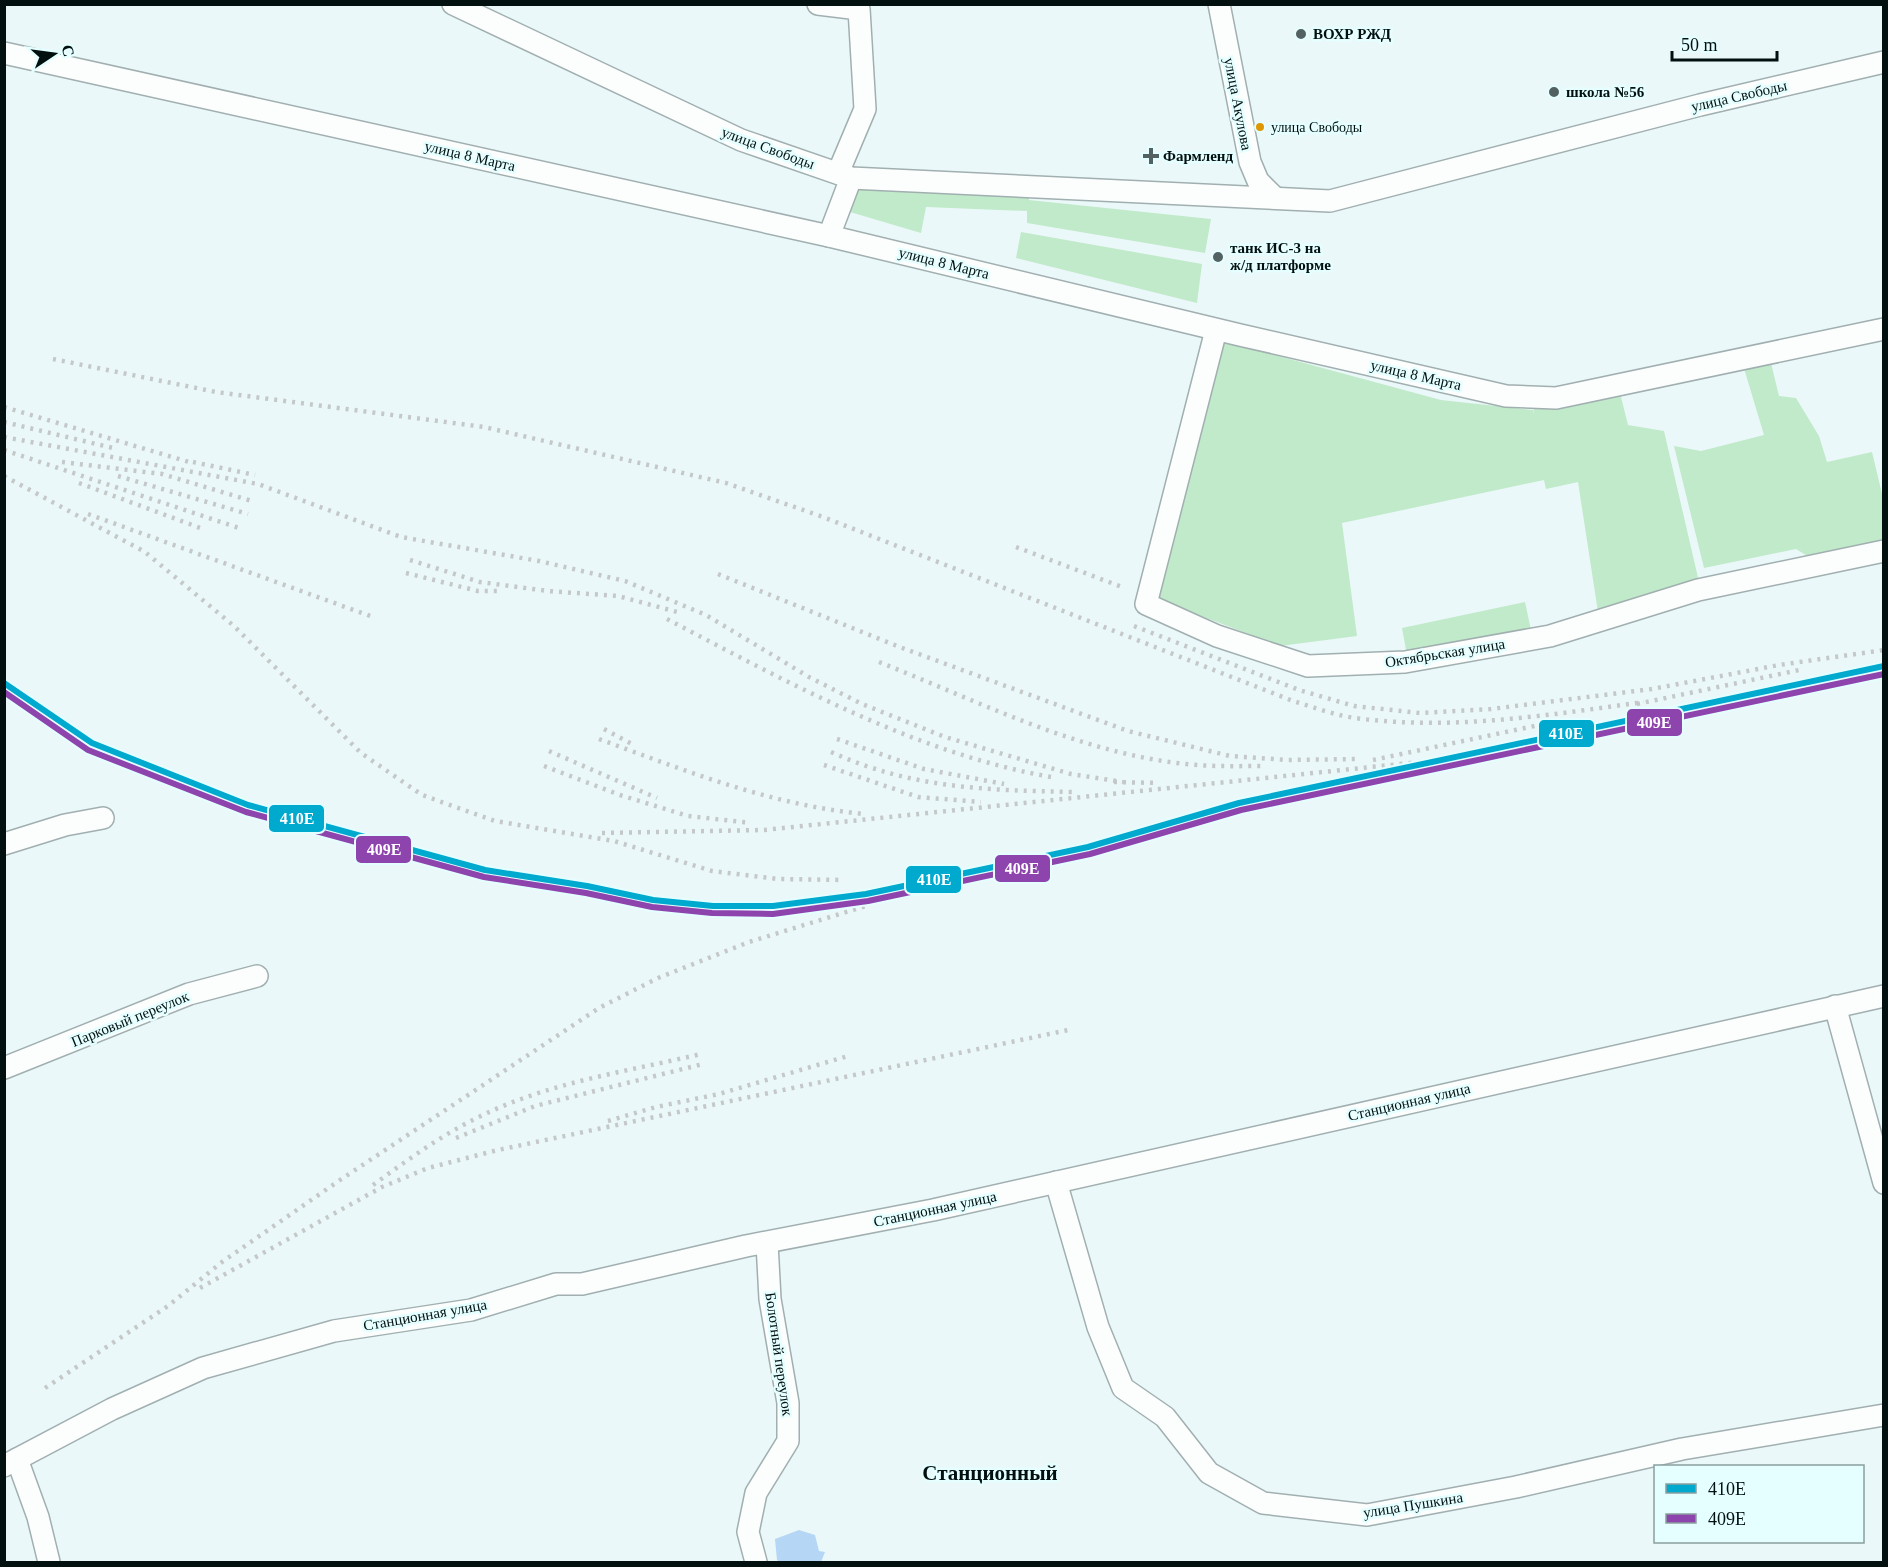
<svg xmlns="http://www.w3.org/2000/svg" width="1888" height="1567" font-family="Georgia,serif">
  <rect width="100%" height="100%" fill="#ebf8f9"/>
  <g fill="#c0eac9">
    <path d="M 859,184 L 1029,190 L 1029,200 L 1211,219 L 1205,253 L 1027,223 L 1027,211 L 926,207 L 921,233 L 850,212 Z"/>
    <path d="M 1021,232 L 1202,264 L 1197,303 L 1016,258 Z"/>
    <path d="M 1223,341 L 1441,400 L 1533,410 L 1534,415 L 1533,404 L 1620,393 L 1628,425 L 1664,431 L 1699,582 L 1598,612 L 1578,482 L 1546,489 L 1544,480 L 1342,523 L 1357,636 L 1280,646 L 1157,599 Z"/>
    <path d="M 1770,359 L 1779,396 L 1796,398 L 1819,436 L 1827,462 L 1872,452 L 1883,498 L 1883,542 L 1814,560 L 1796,549 L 1704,568 L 1674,446 L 1701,451 L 1764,435 L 1743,365 Z"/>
    <path d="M 1525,602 L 1531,630 L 1407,655 L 1402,628 Z"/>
  </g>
  <path fill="#b6d6f5" d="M 799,1530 L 815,1535 L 819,1551 L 825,1552 L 821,1562 L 779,1562 L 777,1560 L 775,1539 Z"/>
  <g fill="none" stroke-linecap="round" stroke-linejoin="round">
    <g stroke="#a1afb0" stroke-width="24">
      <g id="minor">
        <path d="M 453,4 L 741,140 L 851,178 L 1330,201 L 1700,105 L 1884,62"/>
        <path d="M 818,4 L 859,9 L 865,109 L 838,173"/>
        <path d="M 1219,4 L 1250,162 L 1258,181 L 1274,197"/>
        <path d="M 4,53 L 829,236 L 1240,335 L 1506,396 L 1556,398 L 1884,329"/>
        <path d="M 829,236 L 851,178"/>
        <path d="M 1216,330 L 1146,604 L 1217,636 L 1308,666 L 1405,662 L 1550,636 L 1698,590 L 1884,551"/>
        <path d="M 4,844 L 65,825 L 103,818"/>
        <path d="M 1835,1006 L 1884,1183"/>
        <path d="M 4,1068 L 189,994 L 257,976"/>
        <path d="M 1056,1182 L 1098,1327 L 1123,1388 L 1165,1417 L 1209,1473 L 1263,1503 L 1367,1515 L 1516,1487 L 1682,1449 L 1884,1415"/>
        <path d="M 17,1459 L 38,1517 L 49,1562"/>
        <path d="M 4,1466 L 112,1409 L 203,1368 L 334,1331 L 471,1310 L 556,1284 L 582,1284 L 746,1246 L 933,1210 L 1884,996"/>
        <path d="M 756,1562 L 748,1532 L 756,1493 L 788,1441 L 788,1403 L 770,1299 L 767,1243"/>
      </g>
    </g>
    <use href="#minor" stroke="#fcfefe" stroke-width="21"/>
    <g stroke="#c4c8c8" stroke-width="4.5" stroke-dasharray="3 6" stroke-linecap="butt">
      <path d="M 53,359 L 216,392 L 484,427 L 726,483 L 823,517 L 1293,701 C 1313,707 1334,715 1355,718 C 1452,731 1548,715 1644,702"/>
      <path d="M 4,407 L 189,462"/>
      <path d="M 4,422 L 113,448"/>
      <path d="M 4,437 L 258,484 L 401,537 L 539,561 L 625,581 L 706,615 L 809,677 L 862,704 L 945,737 L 1071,774 L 1123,782"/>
      <path d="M 4,450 L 242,529"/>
      <path d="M 62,462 L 162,474 L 252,501"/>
      <path d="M 193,462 L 255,475"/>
      <path d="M 4,476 L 145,552 L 234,626 L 361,753 L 422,795 L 495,821 L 614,841 L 712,871 L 778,879 L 844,880"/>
      <path d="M 118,476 L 248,514"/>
      <path d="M 79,483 L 203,529"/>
      <path d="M 88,514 L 373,617"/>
      <path d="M 1016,547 L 1122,587"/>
      <path d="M 410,560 L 480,582 L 548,591 L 618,596 L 681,613"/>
      <path d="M 406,573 L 478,591 L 497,591"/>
      <path d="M 718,574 L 897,646 L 1128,731 L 1230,756 L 1287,760 L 1360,759"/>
      <path d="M 667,619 C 789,683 915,753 1051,777"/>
      <path d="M 1134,626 L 1299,690 L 1354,706 L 1420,713 L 1491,709 L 1652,689 L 1779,665 L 1884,650"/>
      <path d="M 879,662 C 978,701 1079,753 1186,764 C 1212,767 1238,766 1264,766"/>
      <path d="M 1637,704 L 1804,669"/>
      <path d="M 604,729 L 632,744"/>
      <path d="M 599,739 C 686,771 771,805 864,814"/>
      <path d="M 837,739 L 924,769 L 1004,784"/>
      <path d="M 549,751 L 657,798"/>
      <path d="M 831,752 C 913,789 986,790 1074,792"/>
      <path d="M 1373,760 L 1558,721"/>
      <path d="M 824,765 L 918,797 L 981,802"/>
      <path d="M 544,766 L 620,795 L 688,816 L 751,823"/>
      <path d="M 1114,782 L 1159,783"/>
      <path d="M 602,833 L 764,830 L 1458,758"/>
      <path d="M 608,1121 L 656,1107 L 719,1094 L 848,1056"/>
      <path d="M 456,1138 L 535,1106 L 703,1064"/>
      <path d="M 373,1185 C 409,1159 444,1133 485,1114 C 552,1082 629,1071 701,1054"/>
      <path d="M 200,1288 L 382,1187 L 428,1168 L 498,1150 L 1073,1029"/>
      <path d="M 45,1388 L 168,1306 L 222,1262 L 340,1180 L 599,1008 L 658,978 L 749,942 L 869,905"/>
    </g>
    <g stroke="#e5feff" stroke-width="10">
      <path id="rail-1" d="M 4,683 L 92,743 L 248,805 L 485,870 L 587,886 L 653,900 L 713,906 L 773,906 L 866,894 L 1088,847 L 1239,803 L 1884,666"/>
    </g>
    <g stroke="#e5feff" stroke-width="10">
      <path id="rail-2" d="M 4,692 L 88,750 L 246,812 L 484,877 L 586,893 L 652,907 L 712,913 L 773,914 L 868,901 L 1090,854 L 1241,810 L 1884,674"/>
    </g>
    <use href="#rail-1" stroke="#00a9ce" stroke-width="6"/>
    <use href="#rail-2" stroke="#8e44ad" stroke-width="6"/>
  </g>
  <g fill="#546162" stroke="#e5feff" stroke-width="2">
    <circle cx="1301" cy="34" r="6"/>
    <circle cx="1554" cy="92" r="6"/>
    <path d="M1148 147h6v6h6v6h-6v6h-6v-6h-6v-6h6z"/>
    <circle cx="1218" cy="257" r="6"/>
  </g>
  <circle fill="#de9702" stroke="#e5feff" stroke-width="2" cx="1260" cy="127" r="5"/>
  <g text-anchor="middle" stroke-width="5" stroke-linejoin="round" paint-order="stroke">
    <g font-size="14" fill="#021010" stroke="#e5feff" text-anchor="start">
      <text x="1271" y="132">улица Свободы</text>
    </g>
    <g font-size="15" font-weight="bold" fill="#021010" stroke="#e5feff" text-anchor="start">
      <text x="1313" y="39">ВОХР РЖД</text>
      <text x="1566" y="97">школа №56</text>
      <text x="1163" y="161">Фармленд</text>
      <text x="1230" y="253">танк ИС-3 на<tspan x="1230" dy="17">ж/д платформе</tspan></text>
    </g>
    <g font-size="15" fill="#021010" stroke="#e5feff">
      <text transform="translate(1739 96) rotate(-13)" y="5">улица Свободы</text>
      <text transform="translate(1238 104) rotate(79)" y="5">улица Акулова</text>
      <text transform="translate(768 148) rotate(20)" y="5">улица Свободы</text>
      <text transform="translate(470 156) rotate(13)" y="5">улица 8 Марта</text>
      <text transform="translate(944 263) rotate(14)" y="5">улица 8 Марта</text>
      <text transform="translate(1416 375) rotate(13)" y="5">улица 8 Марта</text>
      <text transform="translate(1445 653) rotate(-9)" y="5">Октябрьская улица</text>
      <text transform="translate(130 1019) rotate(-22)" y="5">Парковый переулок</text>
      <text transform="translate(1409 1102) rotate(-13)" y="5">Станционная улица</text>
      <text transform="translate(935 1209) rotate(-12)" y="5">Станционная улица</text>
      <text transform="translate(425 1315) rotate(-10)" y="5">Станционная улица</text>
      <text transform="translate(779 1354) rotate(82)" y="5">Болотный переулок</text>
      <text transform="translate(1413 1505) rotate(-9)" y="5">улица Пушкина</text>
    </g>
    <g font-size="21" font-weight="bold" fill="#021010" stroke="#e5feff">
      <text x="990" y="1480">Станционный</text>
    </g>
  </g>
  <g stroke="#e5feff" stroke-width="2">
    <rect x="1626" y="708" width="57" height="29" rx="6" fill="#8e44ad"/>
    <rect x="1538" y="719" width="57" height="29" rx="6" fill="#00a9ce"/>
    <rect x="268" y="804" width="57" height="29" rx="6" fill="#00a9ce"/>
    <rect x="355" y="835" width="57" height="29" rx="6" fill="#8e44ad"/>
    <rect x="994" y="854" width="57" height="29" rx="6" fill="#8e44ad"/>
    <rect x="905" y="865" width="57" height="29" rx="6" fill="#00a9ce"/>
  </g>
  <g font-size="16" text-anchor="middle" font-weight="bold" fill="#fff">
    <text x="1654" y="728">409E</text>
    <text x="1566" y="739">410E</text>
    <text x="297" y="824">410E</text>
    <text x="384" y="855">409E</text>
    <text x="1022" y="874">409E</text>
    <text x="934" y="885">410E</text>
  </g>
  <rect width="1888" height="1567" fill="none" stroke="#021010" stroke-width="12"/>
  <rect x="1654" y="1465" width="210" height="78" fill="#e5feff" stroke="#8a9f9f" stroke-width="1.5"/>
  <rect x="1666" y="1484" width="30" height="9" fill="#00a9ce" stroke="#8a9f9f" stroke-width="1.5"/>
  <text x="1708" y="1495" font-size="18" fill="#021010">410E</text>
  <rect x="1666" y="1514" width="30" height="9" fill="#8e44ad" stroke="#8a9f9f" stroke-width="1.5"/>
  <text x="1708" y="1525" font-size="18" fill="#021010">409E</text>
  <g transform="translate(54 54) rotate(77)" stroke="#e5feff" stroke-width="4.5" paint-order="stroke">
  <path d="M0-4.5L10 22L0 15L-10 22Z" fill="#021010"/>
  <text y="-9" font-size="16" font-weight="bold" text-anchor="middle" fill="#021010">С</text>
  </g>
  <path d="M1672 51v9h105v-9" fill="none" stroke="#021010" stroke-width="3"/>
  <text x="1681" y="51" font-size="18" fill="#021010" stroke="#e5feff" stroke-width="4.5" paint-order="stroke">50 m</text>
</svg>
